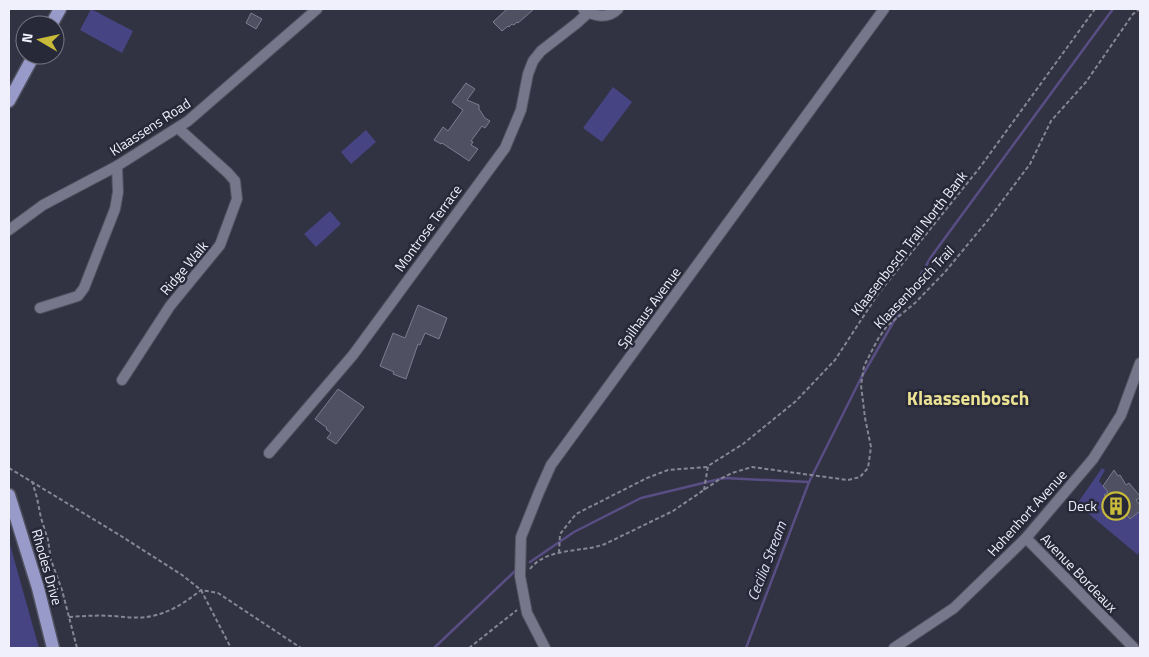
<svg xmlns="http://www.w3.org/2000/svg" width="1149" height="657" font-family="'Titillium Web',sans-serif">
  <rect width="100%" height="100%" fill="#313242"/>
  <g fill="#464483">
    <path d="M 91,9 L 133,31 L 122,53 L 80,30 Z"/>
    <path d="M 613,87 L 632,102 L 602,142 L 583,128 Z"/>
    <path d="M 366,130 L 376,142 L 351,164 L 341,152 Z"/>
    <path d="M 330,211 L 341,224 L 316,247 L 304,234 Z"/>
    <path d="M 1102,468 L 1105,470 L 1099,481 L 1108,492 L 1104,495 L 1118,515 L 1124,511 L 1130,519 L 1140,511 L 1140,547 L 1138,555 L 1077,504 Z"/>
    <path d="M 9,541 L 39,648 L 9,648 Z"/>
  </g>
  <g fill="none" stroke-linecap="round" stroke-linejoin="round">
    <g stroke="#594e84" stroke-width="2.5">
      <path d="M 530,562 L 574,532 L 641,498 L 724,478 L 809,482 L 861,378 L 931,257 L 1113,9"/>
      <path d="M 434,648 L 515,571"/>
      <path d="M 746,648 L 809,482"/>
    </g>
  </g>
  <g fill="#4f5062" stroke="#7b7d90">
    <path d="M 507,9 L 534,9 L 518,23 L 517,22 L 514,25 L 512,24 L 509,27 L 508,26 L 502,31 L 493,22 Z"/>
    <path d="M 251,13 L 262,19 L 256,29 L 246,23 Z"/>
    <path d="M 466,83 L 475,89 L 467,100 L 479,105 L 479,109 L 485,118 L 490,121 L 485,128 L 482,126 L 471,141 L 473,142 L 471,145 L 478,149 L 469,161 L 442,143 L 441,144 L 434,140 L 443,127 L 448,131 L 463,110 L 452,102 Z"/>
    <path d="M 418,305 L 447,318 L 439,339 L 425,333 L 420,345 L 418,344 L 406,379 L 393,374 L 394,372 L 380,366 L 393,333 L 405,338 Z"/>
    <path d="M 338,389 L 364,407 L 336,444 L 327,438 L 331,433 L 326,429 L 327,428 L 315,419 Z"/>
    <path d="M 1114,470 L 1118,476 L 1120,475 L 1126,485 L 1129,483 L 1140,496 L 1140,498 L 1136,500 L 1140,505 L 1140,511 L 1130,519 L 1124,511 L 1118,515 L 1104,495 L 1108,492 L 1103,486 Z"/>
  </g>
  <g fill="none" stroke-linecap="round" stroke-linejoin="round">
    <g stroke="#515260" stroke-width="12">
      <g id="minor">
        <path d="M 583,9 C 594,17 608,19 618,9"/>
        <path d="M 9,230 L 43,205 L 117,166 L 188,121 L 317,9"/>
        <path d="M 40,308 L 78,296 L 84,288 L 115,209 L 118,192 L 117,166"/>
        <path d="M 122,380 L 170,306 L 220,245 L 237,199 L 235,181 L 228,173 L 178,128"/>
        <path d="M 269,453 L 353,355 L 505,148 L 521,110 L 528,74 L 533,61 L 541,51 L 577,23 L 588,13"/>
        <path d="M 1026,538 L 1134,648"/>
        <path d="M 545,648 L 527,613 L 520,576 L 521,537 L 539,492 L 551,465 L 884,9"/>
        <path d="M 894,648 L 954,608 L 1026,538 L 1093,459 L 1121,415 L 1140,363"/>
      </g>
    </g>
    <g stroke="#515260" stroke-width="15">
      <g id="major">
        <path d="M 51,25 L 60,9"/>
        <path d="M 9,101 L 34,55"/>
        <path d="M 9,495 L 38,588 L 53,648"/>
      </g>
    </g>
    <g stroke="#868795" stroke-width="2" stroke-dasharray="4 2.5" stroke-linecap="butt">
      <path d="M 9,468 L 121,536 L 182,575 L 201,590 L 231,648"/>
      <path d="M 32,481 L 37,498 L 41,518 L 48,540 L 51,560 L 62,590 L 77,648"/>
      <path d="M 704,490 L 708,466 L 743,444 L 796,401 L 835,360 L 878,294 L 981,166 L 1095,9"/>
      <path d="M 559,553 L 560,534 L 576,514 L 647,478 L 668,470 L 707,467"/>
      <path d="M 530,569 C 547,547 581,553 605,544 L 673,511 L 720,479 L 732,473 L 752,467 L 848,480 L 860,477 L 868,468 L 871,447 L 865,418 L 861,385 L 864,366 L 878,339 L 887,326 L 915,303 L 945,272 L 988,220 L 1030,164 L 1051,121 L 1086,82 L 1133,14 L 1140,9"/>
      <path d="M 69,617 C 84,616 98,615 113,616 C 126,617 139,619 152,616 C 171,612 186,602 201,590 L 218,593 L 301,648"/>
      <path d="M 469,648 L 517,610"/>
    </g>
    <use href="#minor" stroke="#76778a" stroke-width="10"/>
    <use href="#major" stroke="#989aca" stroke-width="12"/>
  </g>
  <defs>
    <g id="building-ring" transform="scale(1.4375)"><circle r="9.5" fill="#272838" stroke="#c9ba3a" stroke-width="1.5"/><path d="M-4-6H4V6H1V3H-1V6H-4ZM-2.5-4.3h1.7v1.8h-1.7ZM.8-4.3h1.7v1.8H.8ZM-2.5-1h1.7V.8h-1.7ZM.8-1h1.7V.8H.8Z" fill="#c9ba3a"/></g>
  </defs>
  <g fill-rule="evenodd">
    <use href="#building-ring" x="1116" y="506"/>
  </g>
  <g text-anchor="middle" stroke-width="5" stroke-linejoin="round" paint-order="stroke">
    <g font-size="14" fill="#eff0fb" stroke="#272838">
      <text transform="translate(150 127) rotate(-33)" y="5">Klaassens Road</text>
      <text transform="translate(428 228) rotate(-54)" y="5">Montrose Terrace</text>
      <text transform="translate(909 243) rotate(-52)" y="5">Klaasenbosch Trail North Bank</text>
      <text transform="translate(184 268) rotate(-50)" y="5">Ridge Walk</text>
      <text transform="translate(914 287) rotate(-46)" y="5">Klaasenbosch Trail</text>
      <text transform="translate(649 308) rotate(-54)" y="5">Spilhaus Avenue</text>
      <text transform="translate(1027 513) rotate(-48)" y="5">Hohenhort Avenue</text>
      <text transform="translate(47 567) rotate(74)" y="5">Rhodes Drive</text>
      <text transform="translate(1079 573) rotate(46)" y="5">Avenue Bordeaux</text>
    </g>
    <g font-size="14" fill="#eff0fb" stroke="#272838" text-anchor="end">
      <text x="1097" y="511">Deck</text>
    </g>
    <g font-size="15" font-style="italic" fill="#dbddf3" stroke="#272838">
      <text transform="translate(767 561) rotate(-69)" y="5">Cecilia Stream</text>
    </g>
    <g font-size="19" font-weight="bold" fill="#ebe293" stroke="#272838">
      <text x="968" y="405">Klaassenbosch</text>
    </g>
  </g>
  <rect width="1149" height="657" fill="none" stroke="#eff0fb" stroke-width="20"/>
  <g transform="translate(40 40) rotate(279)"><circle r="24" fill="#272838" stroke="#777886"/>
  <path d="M0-4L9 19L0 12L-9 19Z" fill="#c9ba3a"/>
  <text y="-8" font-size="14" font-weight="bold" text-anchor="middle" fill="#eff0fb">N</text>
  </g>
</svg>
